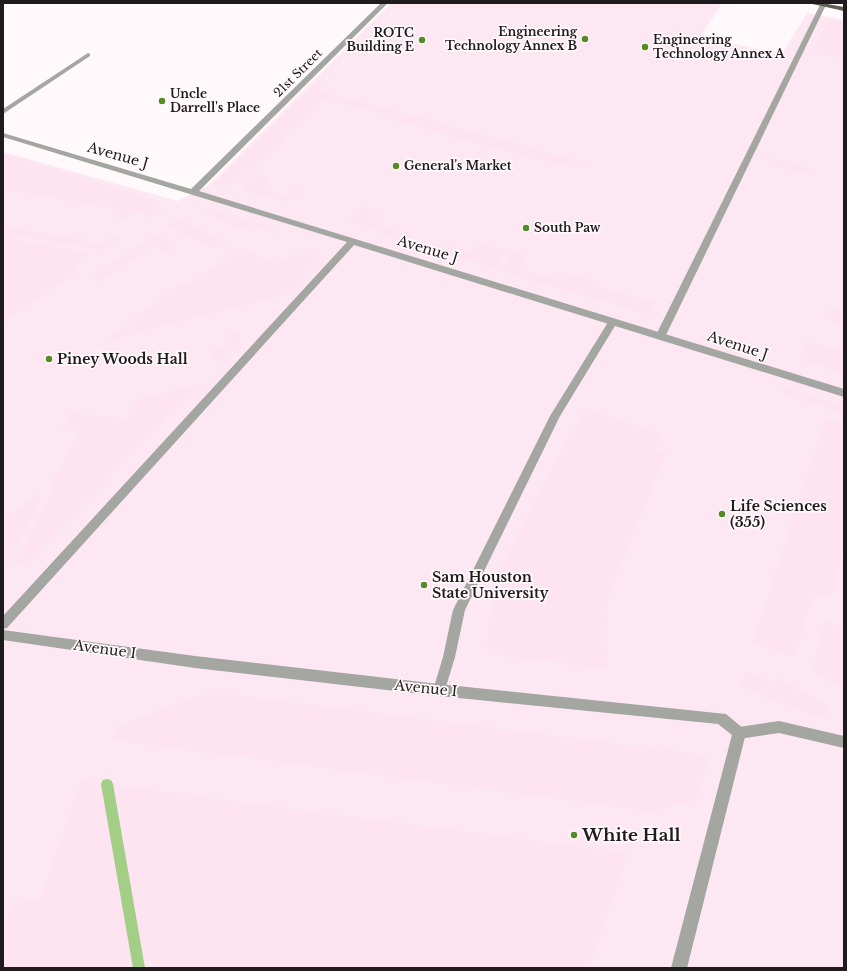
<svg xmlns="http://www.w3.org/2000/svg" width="847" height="971" font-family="'Libre Baskerville',serif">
  <rect width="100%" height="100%" fill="#fff9fc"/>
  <path fill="#fde7f2" d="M 391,3 L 722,3 L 700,37 L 782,54 L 807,13 L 844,20 L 844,968 L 3,968 L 3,152 L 178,201 L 208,186 Z"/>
  <g fill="#fee3f1">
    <path d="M 830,19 L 844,21 L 844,59 L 817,54 L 814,50 Z"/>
    <path d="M 317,82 L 323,84 L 318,90 L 331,94 L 282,136 L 286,138 L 232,185 L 213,184 Z"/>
    <path d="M 338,96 L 397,112 L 390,119 L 383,117 L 384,114 L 332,101 Z"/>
    <path d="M 404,113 L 589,164 L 585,169 L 536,159 L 396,121 Z"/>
    <path d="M 3,154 L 153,199 L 149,203 L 163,210 L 151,218 L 137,211 L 122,220 L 118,219 L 121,215 L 114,213 L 117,209 L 3,189 Z"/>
    <path d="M 774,159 L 787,161 L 810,170 L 809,173 L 769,166 L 771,160 Z"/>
    <path d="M 257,175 L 271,179 L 262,188 L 286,195 L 295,186 L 303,189 L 288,202 L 242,189 Z"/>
    <path d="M 362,207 L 379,212 L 371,221 L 397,229 L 395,232 L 413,236 L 403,241 L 381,234 L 383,231 L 349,221 Z"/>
    <path d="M 203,209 L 278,229 L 277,232 L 274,234 L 249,223 L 242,229 L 202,210 Z"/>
    <path d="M 178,219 L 227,242 L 227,243 L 217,249 L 168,226 Z"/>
    <path d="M 3,226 L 86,240 L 85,243 L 100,246 L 108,237 L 120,238 L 102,250 L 3,233 Z"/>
    <path d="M 155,234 L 178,245 L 167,252 L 153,245 L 100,281 L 92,276 Z"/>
    <path d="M 3,238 L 88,253 L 73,268 L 79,271 L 3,321 Z"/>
    <path d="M 479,243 L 506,250 L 493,268 L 441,251 L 444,244 L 472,252 Z"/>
    <path d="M 239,248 L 274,264 C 288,254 304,252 322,256 L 290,290 L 280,296 L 104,341 L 184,282 L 192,282 Z"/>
    <path d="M 514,252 L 526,256 L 518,269 L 556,279 L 577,277 L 601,283 L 599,288 L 656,303 L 652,312 L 647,314 L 501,271 Z"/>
    <path d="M 828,307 L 844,311 L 844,324 L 825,319 Z"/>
    <path d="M 237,331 L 241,335 L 239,341 L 217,363 L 211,351 L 232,345 L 227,332 Z"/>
    <path d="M 807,341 L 844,351 L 844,373 L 801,360 Z"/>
    <path d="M 199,384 L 25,564 L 14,563 L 55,490 L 49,490 L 80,432 L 62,430 L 71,413 L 126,419 L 136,401 Z"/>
    <path d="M 781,387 L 844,406 L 844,413 L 785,395 Z"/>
    <path d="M 585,409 L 662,434 L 655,449 L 666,453 L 608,596 L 606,640 L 608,669 L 489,654 L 487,651 L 491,609 L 503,563 L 529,511 Z"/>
    <path d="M 826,418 L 844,423 L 844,545 L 832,596 L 813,594 L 795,655 L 785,655 L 753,642 Z"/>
    <path d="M 36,495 L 41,497 L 5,564 L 3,562 L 3,523 Z"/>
    <path d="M 826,620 L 844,631 L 844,690 L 813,670 Z"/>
    <path d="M 745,671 L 776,683 L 778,678 L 829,707 L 825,719 L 741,687 Z"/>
    <path d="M 203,694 L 227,694 L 700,754 L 705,756 L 707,767 L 693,809 L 680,804 L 651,811 L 112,740 L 118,726 Z"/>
    <path d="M 81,781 L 628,853 L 589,968 L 3,968 L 3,931 L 17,897 L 40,900 Z"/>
  </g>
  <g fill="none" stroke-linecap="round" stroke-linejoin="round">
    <path fill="#a3ce86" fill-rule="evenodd" d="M 107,779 L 111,780 L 113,784 L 145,968 L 133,968 L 101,784 L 103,780 Z"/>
    <g fill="#a3a6a1" fill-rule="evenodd">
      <path d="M 823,3 L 826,5 L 666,335 L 661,338 L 658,337 L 656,335 L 820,5 Z"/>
      <path d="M 88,53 L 90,54 L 90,56 L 3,114 L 3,109 Z"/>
      <path d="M 613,318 L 618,321 L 560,416 L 465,610 L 455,657 L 445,690 L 444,694 L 439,696 L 434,694 L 433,690 L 443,657 L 453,610 L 550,416 L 610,319 Z"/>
    </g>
    <path fill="#a3a6a1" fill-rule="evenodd" d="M 779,721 L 844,736 L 844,748 L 779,733 L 739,739 L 734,737 L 732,733 L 734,729 L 739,727 Z"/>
    <g fill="#a3a6a1" fill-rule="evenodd">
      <path d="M 381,3 L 388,3 L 199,191 L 844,389 L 844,397 L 354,245 L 7,628 L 3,629 L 3,616 L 347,242 L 3,137 L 3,133 L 191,189 Z"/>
      <path d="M 3,630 L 195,656 L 439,684 L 726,714 L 744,729 L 746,733 L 687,968 L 671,968 L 732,735 L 718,724 L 439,696 L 195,668 L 3,640 Z"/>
    </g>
    <path fill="#5c6158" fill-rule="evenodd" d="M 808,3 L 822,3 L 844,7 L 844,11 Z"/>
  </g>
  <g fill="#558b24" stroke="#fff9fc" stroke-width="1.5">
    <circle cx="585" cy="39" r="4"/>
    <circle cx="422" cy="40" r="4"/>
    <circle cx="645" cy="47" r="4"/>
    <circle cx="162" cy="101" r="4"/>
    <circle cx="396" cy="166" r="4"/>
    <circle cx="526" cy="228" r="4"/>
    <circle cx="49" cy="359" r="4"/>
    <circle cx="722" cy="514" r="4"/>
    <circle cx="424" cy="585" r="4"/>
    <circle cx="574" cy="835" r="4"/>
  </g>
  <g text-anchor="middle" stroke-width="3.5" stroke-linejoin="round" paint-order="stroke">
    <g font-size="12" font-weight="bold" fill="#1f1b1d" stroke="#fff9fc" text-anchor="start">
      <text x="577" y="36" text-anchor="end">Engineering<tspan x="577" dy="14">Technology Annex B</tspan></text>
      <text x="414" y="37" text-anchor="end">ROTC<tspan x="414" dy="14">Building E</tspan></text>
      <text x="653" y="44">Engineering<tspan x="653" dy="14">Technology Annex A</tspan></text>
      <text x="170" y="98">Uncle<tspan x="170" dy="14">Darrell's Place</tspan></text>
      <text x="404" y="170">General's Market</text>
      <text x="534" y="232">South Paw</text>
    </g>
    <g font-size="12" fill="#1f1b1d" stroke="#fff9fc">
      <text transform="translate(298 73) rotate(-45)" y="4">21st Street</text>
    </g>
    <g font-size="14" fill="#1f1b1d" stroke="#fff9fc">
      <text transform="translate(118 155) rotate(16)" y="5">Avenue J</text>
      <text transform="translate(428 249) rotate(17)" y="5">Avenue J</text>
      <text transform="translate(738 345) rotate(18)" y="5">Avenue J</text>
      <text transform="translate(105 649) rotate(8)" y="5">Avenue I</text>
      <text transform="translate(426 688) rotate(6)" y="5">Avenue I</text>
    </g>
    <g font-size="14" font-weight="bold" fill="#1f1b1d" stroke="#fff9fc" text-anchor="start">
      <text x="57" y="364">Piney Woods Hall</text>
      <text x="730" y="511">Life Sciences<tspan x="730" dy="16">(355)</tspan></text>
      <text x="432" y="582">Sam Houston<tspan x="432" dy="16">State University</tspan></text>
    </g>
    <g font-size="17" font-weight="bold" fill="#1f1b1d" stroke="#fff9fc" text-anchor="start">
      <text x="582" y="841">White Hall</text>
    </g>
  </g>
  <rect width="847" height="971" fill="none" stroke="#1f1b1d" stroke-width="8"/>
</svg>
